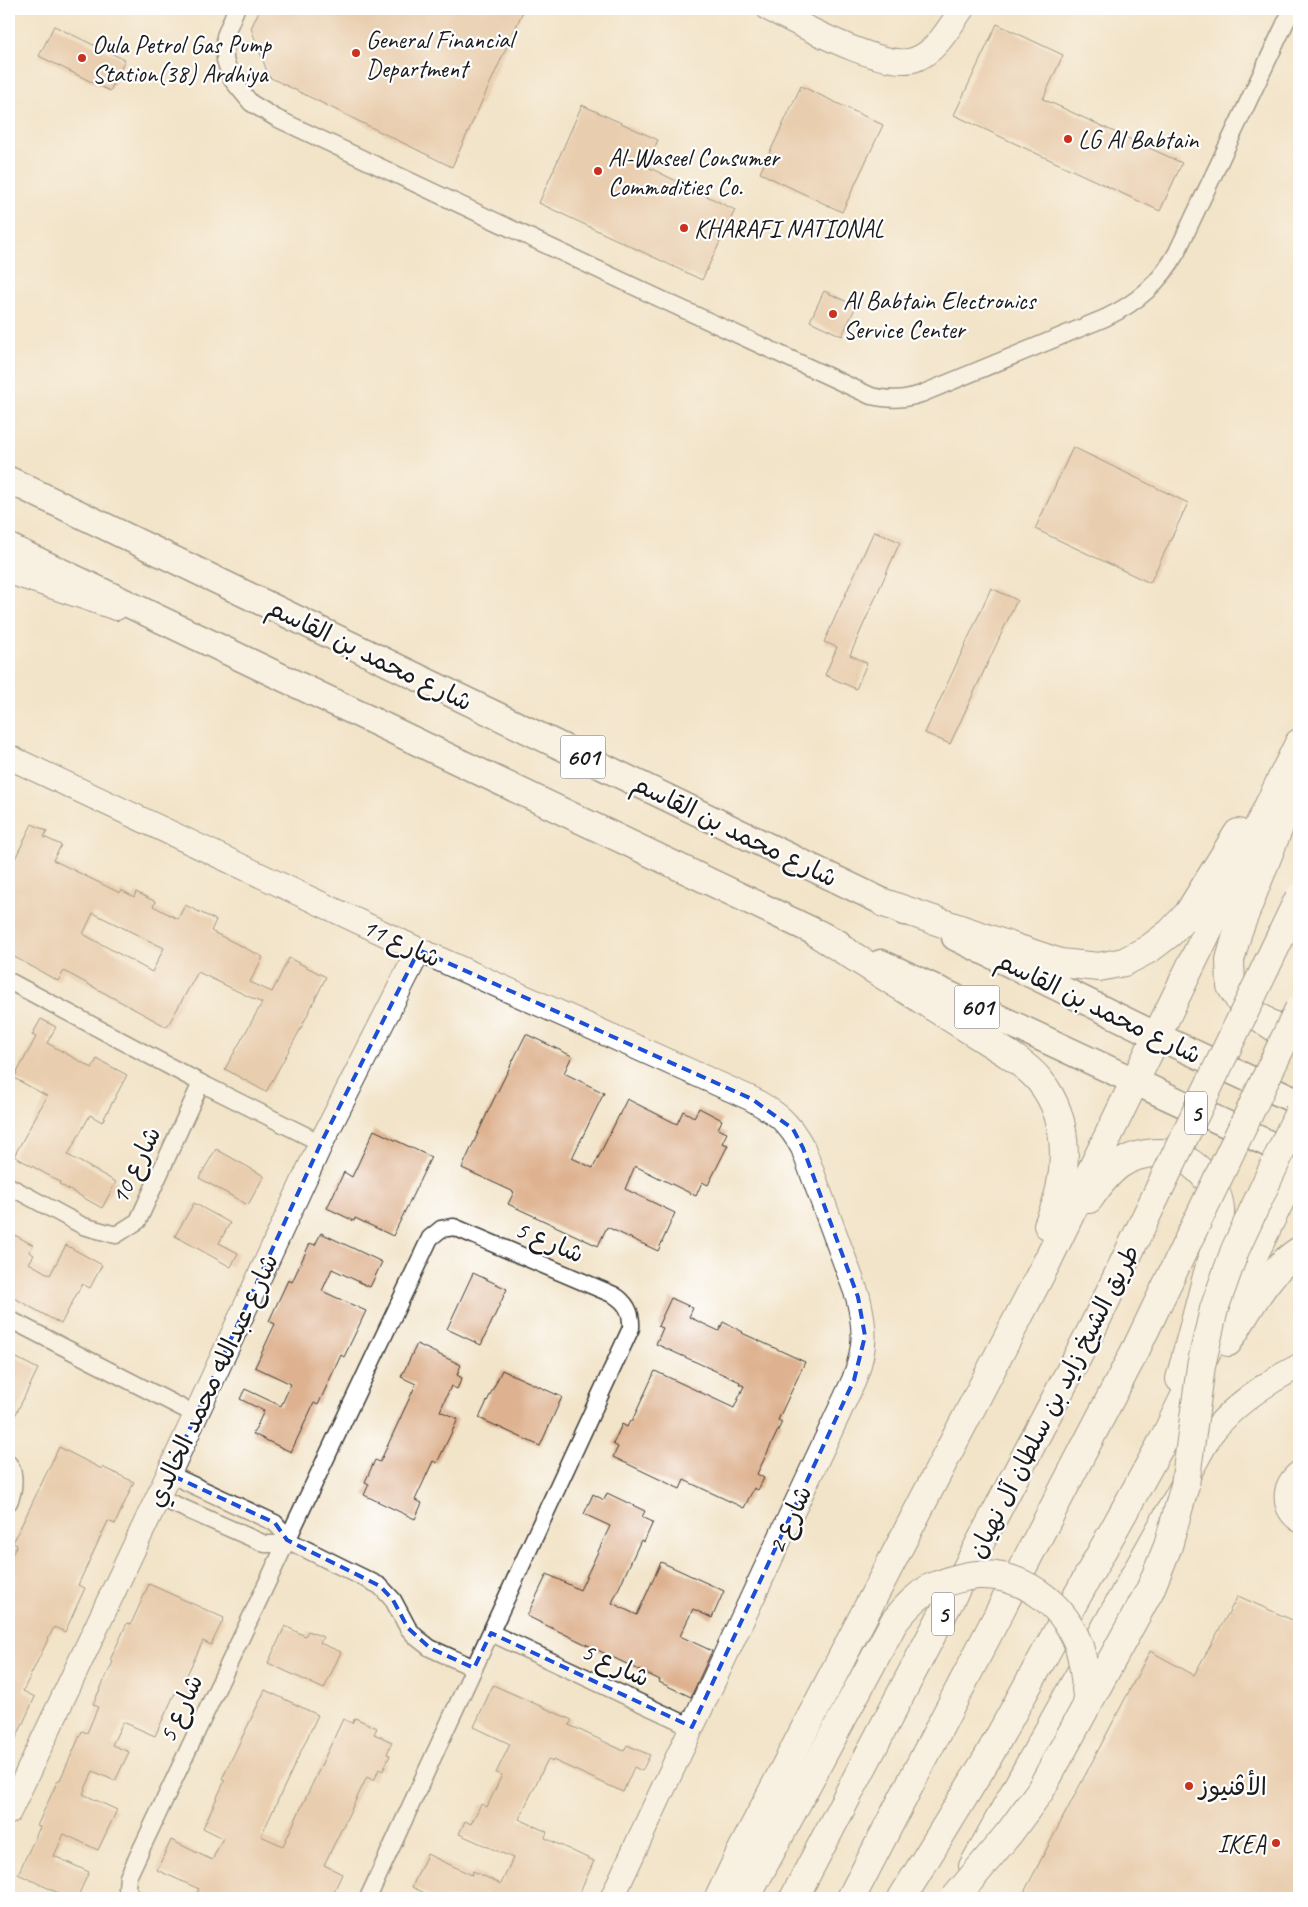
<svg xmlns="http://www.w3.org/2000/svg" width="1308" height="1907" font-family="Caveat,'Playpen Sans Arabic',sans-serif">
  <rect width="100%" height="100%" fill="#fff"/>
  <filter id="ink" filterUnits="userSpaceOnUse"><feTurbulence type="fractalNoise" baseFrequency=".02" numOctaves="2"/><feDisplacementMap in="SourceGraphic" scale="10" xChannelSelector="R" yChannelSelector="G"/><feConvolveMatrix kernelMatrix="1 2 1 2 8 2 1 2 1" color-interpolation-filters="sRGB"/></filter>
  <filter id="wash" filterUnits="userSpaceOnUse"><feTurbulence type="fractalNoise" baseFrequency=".0096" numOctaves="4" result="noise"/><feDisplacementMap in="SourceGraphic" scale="20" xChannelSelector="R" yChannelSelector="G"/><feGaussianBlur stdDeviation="1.12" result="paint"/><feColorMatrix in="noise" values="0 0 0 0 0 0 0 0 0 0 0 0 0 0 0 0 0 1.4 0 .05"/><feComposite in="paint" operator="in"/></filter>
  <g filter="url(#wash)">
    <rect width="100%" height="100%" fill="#f2e4c9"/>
    <g id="blocks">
      <g fill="#deb290" fill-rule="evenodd">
        <path d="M 260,9 L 524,9 L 452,167 L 269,77 L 251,28 Z"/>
        <path d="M 997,24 L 1063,55 L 1043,99 L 1182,163 L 1160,211 L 954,115 Z"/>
        <path d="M 54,26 L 125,60 L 110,91 L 39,56 Z"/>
        <path d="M 801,86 L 883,125 L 842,212 L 760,173 Z"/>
        <path d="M 582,105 L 658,140 L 646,166 L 735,210 L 702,280 L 539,203 Z"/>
        <path d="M 824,291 L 856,306 L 842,336 L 810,321 Z"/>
        <path d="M 1073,447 L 1188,503 L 1150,583 L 1035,529 Z"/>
        <path d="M 874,531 L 900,542 L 850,655 L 867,663 L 856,689 L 825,675 L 837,647 L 824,642 Z"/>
        <path d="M 991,588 L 1017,600 L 950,744 L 925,733 Z"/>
        <path d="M 32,824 L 47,831 L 44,837 L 61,845 L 53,860 L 120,893 L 121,890 L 134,897 L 136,892 L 156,902 L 153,906 L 178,919 L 185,905 L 216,920 L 211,931 L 263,957 L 250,982 L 272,992 L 289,958 L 326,977 L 299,1032 L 266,1092 L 225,1069 L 262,1003 L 198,972 L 167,1027 L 64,971 L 58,981 L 9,954 L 9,871 ZM 93,913 L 164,948 L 152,972 L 83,934 Z"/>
        <path d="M 41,1019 L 56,1027 L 47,1043 L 92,1068 L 97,1059 L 127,1075 L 102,1122 L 90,1115 L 68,1155 L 116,1182 L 102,1208 L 59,1184 L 60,1182 L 14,1156 L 47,1096 L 14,1078 L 36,1037 L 32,1035 Z"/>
        <path d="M 526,1034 L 572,1056 L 564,1073 L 604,1093 L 572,1158 L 593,1168 L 627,1099 L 677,1124 L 683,1111 L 694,1117 L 699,1108 L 722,1120 L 718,1129 L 727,1133 L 722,1143 L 728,1145 L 708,1185 L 702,1182 L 696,1196 L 635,1166 L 625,1189 L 675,1213 L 658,1251 L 607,1227 L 598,1246 L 508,1204 L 514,1192 L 462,1168 L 489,1109 Z"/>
        <path d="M 374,1130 L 431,1157 L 393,1236 L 355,1218 L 354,1221 L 327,1208 L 344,1172 L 352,1177 Z"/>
        <path d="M 216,1149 L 264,1176 L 248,1205 L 199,1178 Z"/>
        <path d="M 194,1203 L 230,1223 L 219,1243 L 238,1253 L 231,1267 L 175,1236 Z"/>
        <path d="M 9,1232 L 33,1245 L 29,1252 L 34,1255 L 29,1263 L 50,1275 L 66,1245 L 102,1265 L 90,1288 L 82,1284 L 61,1324 L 9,1295 Z"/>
        <path d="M 321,1233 L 382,1262 L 370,1287 L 332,1269 L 322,1291 L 366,1311 L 344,1357 L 341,1355 L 318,1405 L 314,1403 L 291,1452 L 253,1434 L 264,1411 L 240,1399 L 245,1389 L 281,1406 L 291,1384 L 255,1367 L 275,1324 L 269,1321 L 288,1280 L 292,1282 L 310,1243 L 315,1245 Z"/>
        <path d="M 473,1273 L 507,1289 L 481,1345 L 447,1329 Z"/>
        <path d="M 671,1298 L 693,1308 L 689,1317 L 719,1331 L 723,1322 L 743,1332 L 742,1333 L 805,1362 L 778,1420 L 782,1422 L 757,1474 L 764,1478 L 758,1490 L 754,1488 L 744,1508 L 684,1480 L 680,1489 L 613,1457 L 618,1447 L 613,1444 L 622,1424 L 627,1427 L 630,1421 L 632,1421 L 655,1371 L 734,1408 L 744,1386 L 739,1384 L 740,1382 L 656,1344 L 663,1328 L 658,1326 Z"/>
        <path d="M 417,1344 L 461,1365 L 457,1375 L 462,1378 L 457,1389 L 451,1386 L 440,1411 L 458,1419 L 437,1463 L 433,1461 L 415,1500 L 422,1503 L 415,1519 L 364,1495 L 369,1484 L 365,1482 L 375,1460 L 380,1462 L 416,1384 L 401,1377 Z"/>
        <path d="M 9,1354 L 38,1369 L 9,1428 Z"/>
        <path d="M 502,1370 L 562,1397 L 540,1446 L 479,1418 Z"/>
        <path d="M 59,1447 L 102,1469 L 102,1467 L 134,1482 L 115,1524 L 108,1521 L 78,1585 L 85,1588 L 65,1632 L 54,1627 L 23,1691 L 35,1697 L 9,1754 L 9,1561 L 17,1545 L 13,1543 Z"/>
        <path d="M 607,1493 L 645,1511 L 642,1517 L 653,1522 L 644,1542 L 641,1540 L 612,1603 L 637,1615 L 661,1562 L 724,1591 L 712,1618 L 693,1609 L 680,1636 L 712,1651 L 691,1697 L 659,1682 L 660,1680 L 527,1616 L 547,1574 L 580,1590 L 610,1526 L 584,1514 L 593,1494 L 604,1500 Z"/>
        <path d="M 149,1584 L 224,1618 L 211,1645 L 203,1641 L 186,1677 L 198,1682 L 190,1700 L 175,1693 L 155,1736 L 123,1722 L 112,1745 L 129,1752 L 115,1781 L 93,1771 L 83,1794 L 117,1810 L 98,1850 L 64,1834 L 54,1856 L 89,1872 L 77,1898 L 69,1898 L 18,1874 L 40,1827 L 37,1826 L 58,1780 L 60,1780 L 82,1731 L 87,1733 L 98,1707 L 93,1704 L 113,1662 L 110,1660 L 127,1623 L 131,1624 Z"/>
        <path d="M 1238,1596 L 1299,1623 L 1299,1898 L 1021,1898 L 1150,1651 L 1194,1675 Z"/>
        <path d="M 285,1626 L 305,1636 L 308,1631 L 323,1637 L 320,1643 L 341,1652 L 324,1689 L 268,1663 Z"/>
        <path d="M 493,1685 L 572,1720 L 569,1725 L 624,1751 L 627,1745 L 650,1755 L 642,1771 L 634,1767 L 623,1792 L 553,1760 L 552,1762 L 548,1759 L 519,1819 L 547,1832 L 545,1838 L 594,1861 L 577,1898 L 495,1898 L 485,1893 L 482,1898 L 435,1898 L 412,1887 L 427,1854 L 472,1875 L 473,1871 L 501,1884 L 513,1858 L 459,1834 L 465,1821 L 471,1824 L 481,1804 L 487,1807 L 502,1775 L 496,1773 L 510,1744 L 474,1727 Z"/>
        <path d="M 265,1690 L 318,1715 L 261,1836 L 283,1846 L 343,1719 L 352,1723 L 355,1718 L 377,1728 L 374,1734 L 392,1742 L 387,1754 L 390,1755 L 383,1771 L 379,1769 L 374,1781 L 367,1777 L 324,1865 L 342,1874 L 331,1898 L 194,1898 L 199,1889 L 157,1870 L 171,1840 L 212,1860 L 223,1838 L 203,1828 L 225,1780 L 222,1779 Z"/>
      </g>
    </g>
  </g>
  <g filter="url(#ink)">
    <use href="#blocks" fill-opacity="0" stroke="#3c3a36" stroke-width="1"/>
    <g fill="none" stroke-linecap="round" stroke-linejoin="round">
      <g stroke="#3c3a36" stroke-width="19">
        <g id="street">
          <path d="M 236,9 L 225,36 L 225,60 L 232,80 L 251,103 L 276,118 L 665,301 L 871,396 C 889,400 903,400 921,394 L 1105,318 C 1137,303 1160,283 1177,252 L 1292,9"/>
          <path d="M 9,981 L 201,1083 L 321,1143"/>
          <path d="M 9,1186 L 83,1226 L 116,1235 L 138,1221 L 201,1083"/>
          <path d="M 9,1319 L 196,1415"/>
          <path d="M 9,1464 C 16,1473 14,1492 9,1502"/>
          <path d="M 169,1474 L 275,1523 L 284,1533 L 287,1540 L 380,1586 L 393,1600 L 408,1628 L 416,1637 L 430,1648 L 474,1668"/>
          <path d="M 158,1497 L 265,1544 L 279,1544 L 287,1540"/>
          <path d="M 491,1633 L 692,1727"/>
          <path d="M 133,1898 L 127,1888 L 128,1877 L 430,1238 L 441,1229 L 454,1227 L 614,1295 C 627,1303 632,1313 631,1328 L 368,1898"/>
        </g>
      </g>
      <g stroke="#3c3a36" stroke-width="26">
        <g id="secondary">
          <path d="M 769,9 C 798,23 886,72 916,59 C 938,50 949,27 962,9"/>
          <path d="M 9,572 L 116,608"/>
          <path d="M 9,757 L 419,950 L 752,1099 C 778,1114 788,1121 803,1148 L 858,1297 C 866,1331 866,1347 854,1380 L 612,1898"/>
          <path d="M 1299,1473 C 1283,1486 1282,1507 1299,1520"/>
          <path d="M 9,1812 L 158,1497 L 321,1143 L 419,950"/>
          <path d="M 971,1866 L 1211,1434 C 1234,1404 1266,1383 1299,1366"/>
        </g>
      </g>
      <g stroke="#3c3a36" stroke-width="29">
        <g id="primary">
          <path d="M 9,480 L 904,912"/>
          <path d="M 9,547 L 838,943"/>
          <path d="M 955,937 L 1157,1036 L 1299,1102"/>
          <path d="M 881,963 L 1299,1158"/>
        </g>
      </g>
      <g stroke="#3c3a36" stroke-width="30">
        <g id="highway">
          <path d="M 1292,794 L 1238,931 L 1230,960 L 1231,986 L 1243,1006 L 1274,1027 L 1299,1032"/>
          <path d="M 884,903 L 1060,963 L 1099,967 L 1124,962 L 1149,949 L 1170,933 L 1188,914 L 1238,833"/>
          <path d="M 818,934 L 1008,1054 C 1020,1062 1031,1070 1040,1081 C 1073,1122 1068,1181 1048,1225"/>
          <path d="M 1089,1199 C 1109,1170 1125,1152 1162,1153 C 1188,1153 1218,1182 1220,1209 C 1221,1232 1213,1255 1207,1276 C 1198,1311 1189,1345 1180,1379"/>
          <path d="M 1228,1342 C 1248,1311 1267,1271 1299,1251"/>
          <path d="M 719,1898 L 740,1854 L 1048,1260 L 1299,743"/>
          <path d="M 746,1898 L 894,1622 C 905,1608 915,1597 930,1588"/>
          <path d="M 794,1898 L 1092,1329"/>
          <path d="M 851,1898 L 1136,1349"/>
          <path d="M 902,1898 L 988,1757 L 1164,1439 L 1299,1162"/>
        </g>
      </g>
      <use href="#street" stroke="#fff" stroke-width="16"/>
      <use href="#secondary" stroke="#fff" stroke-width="24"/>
      <use href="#primary" stroke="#fff" stroke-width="26"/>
      <use href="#highway" stroke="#fff" stroke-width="28"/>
      <g stroke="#3c3a36" stroke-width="30" stroke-linecap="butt">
        <g id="highway-bridge">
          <path d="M 1092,1329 L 1299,898"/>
          <path d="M 1136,1349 L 1299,1009"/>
          <path d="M 930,1588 C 946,1582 961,1576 978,1575 C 1021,1573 1061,1602 1077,1641 C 1085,1661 1085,1684 1088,1705"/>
          <path d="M 955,1898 L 1010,1832 L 1040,1791 L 1150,1590 L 1168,1546 L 1185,1485 L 1201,1366 L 1214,1309 L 1235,1250 L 1299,1112"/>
        </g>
      </g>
      <use href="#highway-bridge" stroke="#fff" stroke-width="28"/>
    </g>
  </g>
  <path d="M0 0H1308V1907H0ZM 419,950 L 752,1099 L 793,1129 L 803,1148 L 858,1297 L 865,1336 L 854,1380 L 692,1727 L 491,1633 L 474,1668 L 430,1648 L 408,1628 L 393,1600 L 380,1586 L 287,1540 L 275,1523 L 169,1474 L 321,1143 Z" fill="#f2e4c9" fill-opacity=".55" fill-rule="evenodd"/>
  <path fill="none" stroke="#1d4ed8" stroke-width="4" stroke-dasharray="10 6" stroke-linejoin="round" d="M 419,950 L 752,1099 L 793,1129 L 803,1148 L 858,1297 L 865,1336 L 854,1380 L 692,1727 L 491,1633 L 474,1668 L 430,1648 L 408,1628 L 393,1600 L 380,1586 L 287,1540 L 275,1523 L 169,1474 L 321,1143 Z"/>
  <g fill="#c8321e" stroke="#fff" stroke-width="2">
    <circle cx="356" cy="53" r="5"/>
    <circle cx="82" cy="58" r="5"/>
    <circle cx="1068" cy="139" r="5"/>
    <circle cx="598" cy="171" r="5"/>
    <circle cx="684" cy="228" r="5"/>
    <circle cx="833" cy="314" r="5"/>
    <circle cx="1189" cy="1786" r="5"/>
    <circle cx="1276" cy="1843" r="5"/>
  </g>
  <g text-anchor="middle" stroke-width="4.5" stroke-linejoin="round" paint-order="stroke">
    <g fill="#fff" stroke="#606060" stroke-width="1">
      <rect x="560.5" y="735.5" width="45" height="43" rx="4"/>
      <rect x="954.5" y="985.5" width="45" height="43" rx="4"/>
      <rect x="1185" y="1091.5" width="22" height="43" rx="4"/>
      <rect x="932" y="1592.5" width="22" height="43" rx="4"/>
    </g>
    <g font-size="24" font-weight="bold" fill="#1c1c1c">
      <text x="583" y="765">601</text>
      <text x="977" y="1015">601</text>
      <text x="1196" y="1121">5</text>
      <text x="943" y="1622">5</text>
    </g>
    <g font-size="25" fill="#1c1c1c" stroke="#fff" text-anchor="start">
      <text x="366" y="48">General Financial<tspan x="366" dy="29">Department</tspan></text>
      <text x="92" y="53">Oula Petrol Gas Pump<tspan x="92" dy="29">Station(38) Ardhiya</tspan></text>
      <text x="1078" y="148">LG Al Babtain</text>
      <text x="608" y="166">Al-Waseel Consumer<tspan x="608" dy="29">Commodities Co.</tspan></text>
      <text x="694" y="237">KHARAFI NATIONAL</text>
      <text x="843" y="309">Al Babtain Electronics<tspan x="843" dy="29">Service Center</tspan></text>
      <text x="1199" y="1795">الأڤنيوز</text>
      <text x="1266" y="1852" text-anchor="end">IKEA</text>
    </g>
    <g font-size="25" fill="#1c1c1c" stroke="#fff">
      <text transform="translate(370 654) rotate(26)" y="9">شارع محمد بن القاسم</text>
      <text transform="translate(735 830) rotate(26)" y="9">شارع محمد بن القاسم</text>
      <text transform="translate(402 942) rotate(25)" y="9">شارع 11</text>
      <text transform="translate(1099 1007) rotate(26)" y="9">شارع محمد بن القاسم</text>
      <text transform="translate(135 1165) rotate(-64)" y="9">شارع 10</text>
      <text transform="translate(550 1241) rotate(23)" y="9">شارع 5</text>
      <text transform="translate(212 1380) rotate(-65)" y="9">شارع عبدالله محمد الخالدي</text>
      <text transform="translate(1053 1401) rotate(-63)" y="9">طريق الشيخ زايد بن سلطان آل نهيان</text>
      <text transform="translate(789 1519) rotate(-65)" y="9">شارع 2</text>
      <text transform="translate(616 1664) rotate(25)" y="9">شارع 5</text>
      <text transform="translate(180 1708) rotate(-65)" y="9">شارع 5</text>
    </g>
  </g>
  <rect width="1308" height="1907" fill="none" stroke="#fff" stroke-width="30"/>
</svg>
